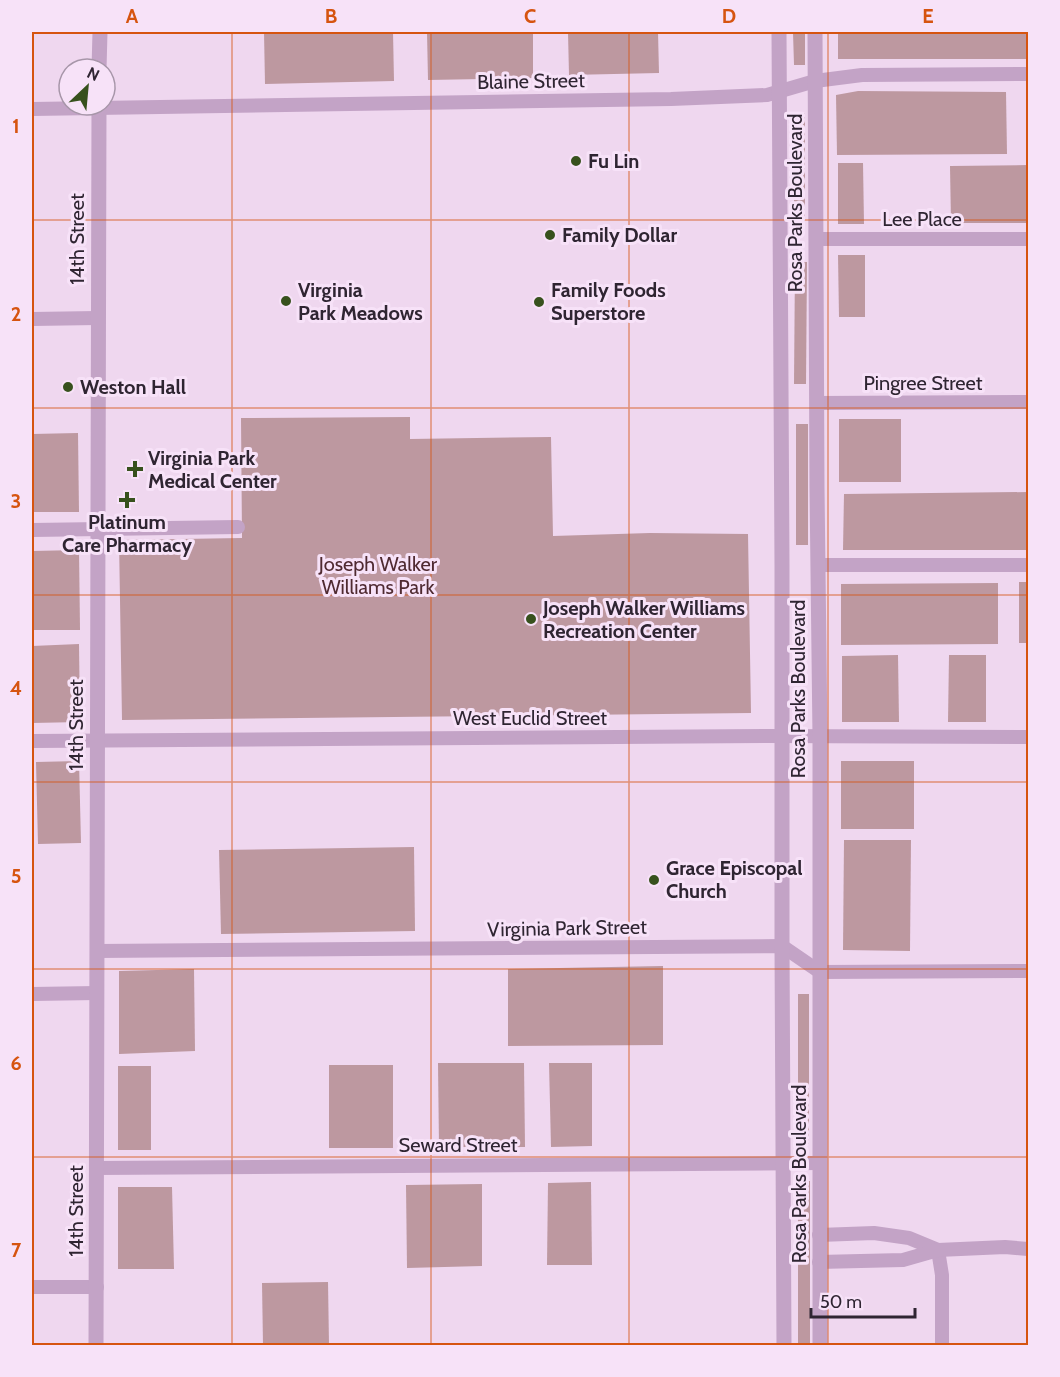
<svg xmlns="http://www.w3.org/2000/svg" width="1060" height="1377" font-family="Cabin,sans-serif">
  <rect width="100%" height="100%" fill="#efd7ef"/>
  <g fill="#bd98a0">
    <path d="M 264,32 L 393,32 L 394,81 L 265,84 Z"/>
    <path d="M 427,32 L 533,32 L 533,78 L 428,80 Z"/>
    <path d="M 568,32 L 658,32 L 659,73 L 569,75 Z"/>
    <path d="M 793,32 L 805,32 L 805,65 L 794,65 Z"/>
    <rect x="838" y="32" width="190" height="27"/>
    <path d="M 858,91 L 1006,92 L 1007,154 L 837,155 L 836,95 Z"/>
    <rect x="794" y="113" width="11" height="106"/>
    <path d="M 838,163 L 863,163 L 864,224 L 838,224 Z"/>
    <path d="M 1028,165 L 1028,223 L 951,223 L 950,166 Z"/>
    <path d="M 865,255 L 865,317 L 839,317 L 838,255 Z"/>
    <path d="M 795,262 L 807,262 L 806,384 L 794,384 Z"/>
    <path d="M 410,417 L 410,439 L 551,437 L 553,536 L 650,533 L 748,534 L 751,713 L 122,720 L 119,540 L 242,538 L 241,418 Z"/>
    <rect x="839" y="419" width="62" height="63"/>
    <rect x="796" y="424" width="12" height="121"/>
    <path d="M 78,433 L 79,512 L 32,512 L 32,434 Z"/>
    <path d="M 1028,492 L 1028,550 L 843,550 L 844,494 Z"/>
    <path d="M 79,550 L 80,630 L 32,630 L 32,551 Z"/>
    <rect x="1019" y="582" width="9" height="61"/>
    <path d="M 998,583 L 998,644 L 841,645 L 841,584 Z"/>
    <path d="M 79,644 L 80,722 L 32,723 L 32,646 Z"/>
    <path d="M 898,655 L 899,722 L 842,722 L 842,656 Z"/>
    <path d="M 949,655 L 986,655 L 986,722 L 948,722 Z"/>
    <path d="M 79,761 L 81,843 L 38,844 L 36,762 Z"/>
    <rect x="841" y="761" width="73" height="68"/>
    <path d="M 844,840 L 911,840 L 910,951 L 843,950 Z"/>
    <path d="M 414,847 L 415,931 L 221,934 L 219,850 Z"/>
    <path d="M 663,966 L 663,1045 L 508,1046 L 508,969 Z"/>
    <path d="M 194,969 L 195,1051 L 119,1054 L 119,971 Z"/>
    <rect x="798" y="994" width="11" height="150"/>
    <path d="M 438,1063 L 524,1063 L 525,1147 L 439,1147 Z"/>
    <path d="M 549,1063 L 592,1063 L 592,1146 L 551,1147 Z"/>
    <rect x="329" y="1065" width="64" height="83"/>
    <rect x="118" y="1066" width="33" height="84"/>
    <rect x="798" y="1181" width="12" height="164"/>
    <path d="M 591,1182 L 592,1265 L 547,1265 L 548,1183 Z"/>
    <path d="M 482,1184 L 482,1266 L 407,1268 L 406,1185 Z"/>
    <path d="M 118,1187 L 172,1187 L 174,1269 L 118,1269 Z"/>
    <path d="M 328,1282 L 329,1345 L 263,1345 L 262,1283 Z"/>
  </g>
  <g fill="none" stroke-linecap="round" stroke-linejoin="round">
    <g stroke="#c3a3c6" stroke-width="14">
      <path d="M 32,109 L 671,99 L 767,95 L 815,81 L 862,75 L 1028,74"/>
      <path d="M 816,239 L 1028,239"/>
      <path d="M 32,319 L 97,318"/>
      <path d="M 817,403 L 1028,402"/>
      <path d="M 32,530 L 238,527"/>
      <path d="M 818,565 L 1028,565"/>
      <path d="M 32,741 L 768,736 L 1028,737"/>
      <path d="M 97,951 L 782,946 L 820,972 L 1028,971"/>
      <path d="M 32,994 L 97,993"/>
      <path d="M 97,1168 L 820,1163"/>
      <path d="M 819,1235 L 874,1233 L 909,1238 L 938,1250"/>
      <path d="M 938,1250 L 942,1275 L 942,1346"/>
      <path d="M 819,1262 L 903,1260 L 938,1250 L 1005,1247 L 1028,1249"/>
      <path d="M 32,1287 L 97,1287"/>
    </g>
    <g stroke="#c3a3c6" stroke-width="15">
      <path d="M 779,32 L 782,565 L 782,946 L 784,1346"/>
      <path d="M 815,32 L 817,488 L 820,736 L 820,1346"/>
      <path d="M 99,69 L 100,32"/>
      <path d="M 96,1346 L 99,105"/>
    </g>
  </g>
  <path fill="none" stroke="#d65410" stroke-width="1.5" stroke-opacity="0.55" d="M 232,32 L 232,1346M 431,32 L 431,1346M 629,32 L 629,1346M 828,32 L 828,1346M 32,220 L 1028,220M 32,408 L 1028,408M 32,595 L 1028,595M 32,782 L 1028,782M 32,969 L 1028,969M 32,1157 L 1028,1157"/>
  <g fill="#37511d" stroke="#f7e2f8" stroke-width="2">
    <circle cx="576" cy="161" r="6"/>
    <circle cx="550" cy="235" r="6"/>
    <circle cx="286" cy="301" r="6"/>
    <circle cx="539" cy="302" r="6"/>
    <circle cx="68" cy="387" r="6"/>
    <path d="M132 460h6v6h6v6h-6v6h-6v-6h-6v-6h6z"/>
    <path d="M124 491h6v6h6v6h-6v6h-6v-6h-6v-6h6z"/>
    <circle cx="531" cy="619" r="6"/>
    <circle cx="654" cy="880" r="6"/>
  </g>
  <g text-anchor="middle" stroke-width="6" stroke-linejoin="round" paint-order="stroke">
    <g font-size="20" fill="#2f2532" stroke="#f7e2f8">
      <text transform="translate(531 81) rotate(-1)" y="7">Blaine Street</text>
      <text transform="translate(795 203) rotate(-90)" y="7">Rosa Parks Boulevard</text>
      <text x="922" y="226">Lee Place</text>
      <text transform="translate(77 239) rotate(-90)" y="7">14th Street</text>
      <text x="923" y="390">Pingree Street</text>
      <text transform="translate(798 689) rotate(-90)" y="7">Rosa Parks Boulevard</text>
      <text x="530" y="725">West Euclid Street</text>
      <text transform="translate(76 725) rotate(-90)" y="7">14th Street</text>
      <text transform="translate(567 928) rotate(-1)" y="7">Virginia Park Street</text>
      <text x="458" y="1152">Seward Street</text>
      <text transform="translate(799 1174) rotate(-90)" y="7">Rosa Parks Boulevard</text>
      <text transform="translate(76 1211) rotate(-90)" y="7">14th Street</text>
    </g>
    <g font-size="20" font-weight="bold" fill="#2f2532" stroke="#f7e2f8" text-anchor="start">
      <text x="588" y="168">Fu Lin</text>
      <text x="562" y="242">Family Dollar</text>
      <text x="298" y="297">Virginia<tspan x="298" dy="23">Park Meadows</tspan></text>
      <text x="551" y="297">Family Foods<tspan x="551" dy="23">Superstore</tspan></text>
      <text x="80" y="394">Weston Hall</text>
      <text x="148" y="465">Virginia Park<tspan x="148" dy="23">Medical Center</tspan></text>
      <text x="127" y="529" text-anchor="middle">Platinum<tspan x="127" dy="23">Care Pharmacy</tspan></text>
      <text x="543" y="615">Joseph Walker Williams<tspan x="543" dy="23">Recreation Center</tspan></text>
      <text x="666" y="875">Grace Episcopal<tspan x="666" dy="23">Church</tspan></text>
    </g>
    <g font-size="20" fill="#4f2a31" stroke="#f7e2f8">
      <text x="378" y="571">Joseph Walker<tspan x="378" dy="23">Williams Park</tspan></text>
    </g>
  </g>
  <rect width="1060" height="1377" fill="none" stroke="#f7e2f8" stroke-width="66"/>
  <g transform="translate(87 87) rotate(26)"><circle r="28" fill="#f7e2f8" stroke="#a796a9" stroke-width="1.5"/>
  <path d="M0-4.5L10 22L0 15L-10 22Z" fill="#37511d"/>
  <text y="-9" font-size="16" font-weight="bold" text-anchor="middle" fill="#2f2532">N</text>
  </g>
  <path d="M811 1308v9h104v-9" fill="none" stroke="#2f2532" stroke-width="3"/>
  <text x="820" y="1308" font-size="18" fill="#2f2532" stroke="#f7e2f8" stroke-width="4.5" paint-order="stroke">50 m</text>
  <rect x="33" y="33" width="994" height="1311" fill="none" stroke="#d65410" stroke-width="2"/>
  <g font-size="20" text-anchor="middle" font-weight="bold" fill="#d65410">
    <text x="132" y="23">A</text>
    <text x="331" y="23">B</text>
    <text x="530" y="23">C</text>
    <text x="729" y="23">D</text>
    <text x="928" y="23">E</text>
    <text x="16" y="133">1</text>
    <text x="16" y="321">2</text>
    <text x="16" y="508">3</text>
    <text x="16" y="695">4</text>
    <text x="16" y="883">5</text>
    <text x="16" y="1070">6</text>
    <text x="16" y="1257">7</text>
  </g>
</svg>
